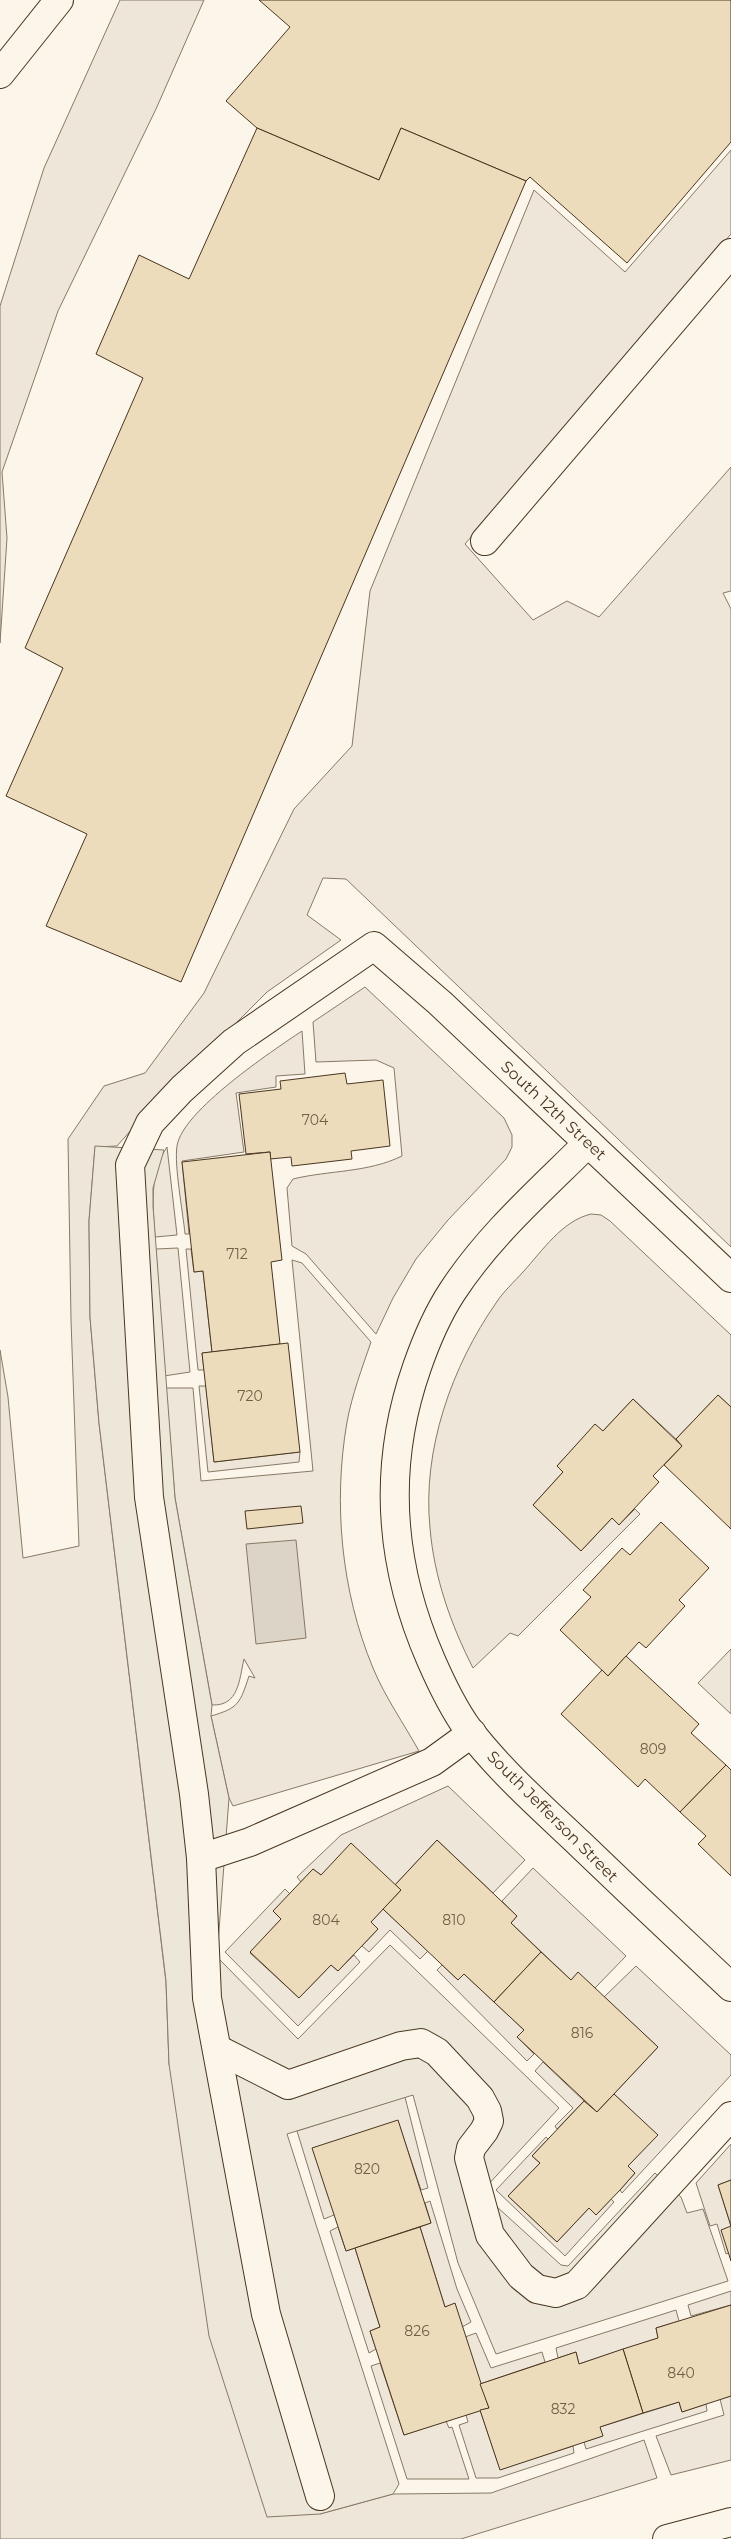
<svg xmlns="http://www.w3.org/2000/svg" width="731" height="2539" font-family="Montserrat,sans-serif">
  <rect width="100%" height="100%" fill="#fbf6e9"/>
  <g fill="#ede6d9" stroke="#887966">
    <path d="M 120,0 L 204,0 L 156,109 L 58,311 L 2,472 L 7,538 L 0,643 L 0,306 L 44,168 Z"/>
    <path d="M 731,150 L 731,234 L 465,544 L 533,620 L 567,601 L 599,617 L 731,467 L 731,591 L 723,593 L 731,609 L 731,1247 L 346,879 L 323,878 L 307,915 L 341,940 L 267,992 L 148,1111 L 117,1146 L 95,1147 L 89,1221 L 90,1317 L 99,1423 L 166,1982 L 169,2064 L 320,2514 L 393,2494 L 491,2493 L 644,2440 L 657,2478 L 461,2539 L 0,2539 L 0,1350 L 8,1397 L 23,1558 L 79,1546 L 71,1320 L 68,1139 L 104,1086 L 145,1073 L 204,993 L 294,809 L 352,746 L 370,591 L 534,190 L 625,272 Z"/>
    <path d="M 365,987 L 504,1118 L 512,1135 L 512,1147 L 506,1159 L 448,1220 L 416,1259 L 393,1298 L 376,1334 L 306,1254 L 292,1246 L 287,1188 L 293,1179 C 330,1170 367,1173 402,1156 L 394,1068 L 376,1060 L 316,1062 L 313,1022 Z"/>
    <path d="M 302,1031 L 305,1074 L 276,1076 L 276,1087 L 236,1093 L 244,1152 L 182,1161 L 189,1234 L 185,1234 C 183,1212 174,1166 177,1146 C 182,1111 272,1051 302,1031 Z"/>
    <path d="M 167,1147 L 177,1235 L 155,1237 C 153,1207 149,1173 167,1147 Z"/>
    <path d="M 591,1214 L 601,1215 L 610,1221 L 731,1335 L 731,1407 L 718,1395 L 676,1439 L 633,1399 L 603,1431 L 595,1425 L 557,1466 L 563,1472 L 533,1505 L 581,1551 L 612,1518 L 619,1525 L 635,1509 L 640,1514 L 518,1636 L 510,1633 L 473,1668 C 451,1625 434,1577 430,1528 C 422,1450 452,1366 496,1303 C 503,1292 514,1282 523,1272 C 543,1250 562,1221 591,1214 Z"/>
    <path d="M 178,1248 L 190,1372 L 164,1376 L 156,1249 Z"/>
    <path d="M 186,1249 L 191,1249 L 194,1272 L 203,1271 L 212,1352 L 202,1353 L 204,1370 L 198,1370 Z"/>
    <path d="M 292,1260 L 302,1263 L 371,1342 C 362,1368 352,1395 347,1422 C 333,1503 341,1591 373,1668 C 385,1697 404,1724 419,1751 L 233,1806 L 229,1798 L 211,1716 C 239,1708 240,1703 249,1676 L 255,1678 L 244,1659 C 239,1680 239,1706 212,1705 L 175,1498 L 166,1388 L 193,1388 L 201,1481 L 313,1471 Z"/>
    <path d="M 199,1386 L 206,1386 L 214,1462 L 300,1452 L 299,1462 L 208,1472 Z"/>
    <path d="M 448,1786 L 525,1860 L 493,1893 L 437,1840 L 395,1885 L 321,1875 L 313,1869 L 301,1882 L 297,1877 L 341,1835 Z"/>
    <path d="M 533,1868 L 626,1956 L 595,1988 L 578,1973 L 571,1980 L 511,1923 L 517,1916 L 502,1901 Z"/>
    <path d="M 285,1889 L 290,1894 L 281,1919 L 250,1953 L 299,1998 L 331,1965 L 338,1971 L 354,1955 L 360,1962 L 298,2026 L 225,1952 Z"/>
    <path d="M 383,1909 L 428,1951 L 420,1959 L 390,1930 L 369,1952 L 362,1946 L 378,1929 L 371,1922 Z"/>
    <path d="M 442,1965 L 458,1980 L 464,1974 L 524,2030 L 517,2037 L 534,2054 L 527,2061 L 437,1970 Z"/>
    <path d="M 636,1966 L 731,2055 L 731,2075 L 622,2193 L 620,2190 L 635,2173 L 628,2166 L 657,2135 L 614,2094 L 658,2047 L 604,1997 Z"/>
    <path d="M 543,2062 L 584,2101 L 557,2129 L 555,2126 L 573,2108 L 535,2071 Z"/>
    <path d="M 405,2097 L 428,2188 L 421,2190 L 398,2121 L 334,2215 L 324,2219 L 297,2131 Z"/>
    <path d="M 546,2137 L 548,2139 L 532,2156 L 540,2163 L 508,2196 L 557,2242 L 589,2208 L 596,2215 L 611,2199 L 614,2202 L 565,2256 L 496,2190 Z"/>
    <path d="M 731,2144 L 731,2180 L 718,2185 L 731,2226 L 729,2253 L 726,2254 L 717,2224 L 710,2226 L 696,2183 Z"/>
    <path d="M 430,2201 L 457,2289 L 471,2322 L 462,2327 L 455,2304 L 445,2307 L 420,2227 L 431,2223 L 425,2203 Z"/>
    <path d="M 338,2227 L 346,2251 L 355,2248 L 380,2327 L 370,2331 L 376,2349 L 369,2353 L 330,2231 Z"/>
    <path d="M 731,2291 L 731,2305 L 691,2316 L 688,2305 Z"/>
    <path d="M 676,2310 L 679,2321 L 656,2328 L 658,2338 L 579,2364 L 576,2352 L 558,2358 L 556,2348 Z"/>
    <path d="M 476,2333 L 491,2368 L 542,2352 L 545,2362 L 480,2384 L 465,2337 Z"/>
    <path d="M 380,2363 L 404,2435 L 446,2421 L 449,2428 L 452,2427 L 469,2479 L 407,2479 L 371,2366 Z"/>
    <path d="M 731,2396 L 731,2460 L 671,2475 L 656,2436 L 724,2415 L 720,2399 Z"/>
    <path d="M 679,2402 L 682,2412 L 706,2404 L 707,2411 L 586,2449 L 584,2442 L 602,2436 L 600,2427 Z"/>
    <path d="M 480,2410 L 500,2469 L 573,2446 L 574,2453 L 498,2478 L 476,2478 L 459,2425 L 468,2422 L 466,2415 Z"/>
  </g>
  <g fill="#ede7d9" stroke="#887966">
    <path d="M 95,1146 L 164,1150 L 153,1188 L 153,1206 L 175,1498 L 212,1705 L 211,1716 L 229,1798 L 217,1957 L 298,2039 L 390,1945 L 559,2108 L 485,2188 L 485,2196 L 561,2265 L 568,2266 L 655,2173 L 681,2197 L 687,2213 L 703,2209 L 728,2281 L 496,2354 L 458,2263 L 413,2095 L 287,2134 L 399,2484 L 393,2494 L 320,2514 L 267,2517 L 209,2336 L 169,2064 L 166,1981 L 99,1423 L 90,1317 L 89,1221 Z"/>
    <path d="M 731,1649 L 731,1714 L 698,1683 Z"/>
  </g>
  <path fill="#dcd4c6" stroke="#887966" d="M 296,1540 L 306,1638 L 256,1644 L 246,1544 Z"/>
  <g fill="#ecdcbc" stroke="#4a3520">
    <path d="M 259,0 L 731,0 L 731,142 L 627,263 L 530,177 L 526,181 L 401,128 L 379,180 L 257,128 L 226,101 L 290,27 Z"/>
    <path d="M 257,128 L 379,180 L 401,128 L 526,181 L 181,982 L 46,926 L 87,834 L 6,796 L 63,668 L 25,648 L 143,378 L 96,354 L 139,255 L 189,279 Z"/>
    <path d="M 345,1073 L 347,1084 L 383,1080 L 390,1146 L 351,1151 L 352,1159 L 292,1166 L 291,1157 L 270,1159 L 270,1152 L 246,1154 L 239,1094 L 281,1089 L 280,1081 Z"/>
    <path d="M 270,1152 L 282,1260 L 271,1262 L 280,1344 L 212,1352 L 203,1271 L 194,1272 L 182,1162 Z"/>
    <path d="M 288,1343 L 300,1452 L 214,1462 L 202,1353 Z"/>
    <path d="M 718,1395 L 731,1407 L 731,1529 L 664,1465 L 682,1446 L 676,1439 Z"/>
    <path d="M 633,1399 L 682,1446 L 653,1476 L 659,1482 L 619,1525 L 612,1518 L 581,1551 L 533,1505 L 563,1472 L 557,1466 L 595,1424 L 603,1431 Z"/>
    <path d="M 301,1506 L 303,1523 L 247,1529 L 245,1511 Z"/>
    <path d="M 661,1522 L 709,1568 L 679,1600 L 685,1606 L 646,1648 L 639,1642 L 608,1676 L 560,1630 L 591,1597 L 583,1590 L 622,1548 L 630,1555 Z"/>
    <path d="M 626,1656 L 699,1724 L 691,1733 L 726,1765 L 680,1812 L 645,1779 L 638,1787 L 561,1714 L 602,1670 L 608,1676 Z"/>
    <path d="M 726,1765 L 731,1770 L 731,1876 L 698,1844 L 706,1836 L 680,1812 Z"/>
    <path d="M 437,1840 L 517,1916 L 511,1923 L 541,1952 L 494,2002 L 464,1974 L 458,1980 L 383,1909 L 401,1890 L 395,1885 Z"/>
    <path d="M 351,1843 L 401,1890 L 371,1922 L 378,1929 L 338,1971 L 331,1965 L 299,1998 L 250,1952 L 281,1919 L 273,1911 L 313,1869 L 321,1875 Z"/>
    <path d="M 541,1952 L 571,1980 L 578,1972 L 658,2047 L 597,2112 L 517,2037 L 524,2030 L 494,2002 Z"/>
    <path d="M 614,2094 L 658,2135 L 628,2166 L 635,2173 L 620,2190 L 596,2215 L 589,2208 L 557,2242 L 508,2196 L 540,2163 L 532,2156 L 584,2101 L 597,2112 Z"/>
    <path d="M 398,2120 L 431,2223 L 346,2251 L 312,2148 Z"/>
    <path d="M 731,2180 L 731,2261 L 721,2230 L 731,2226 L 718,2185 Z"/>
    <path d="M 420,2227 L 445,2307 L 455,2303 L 489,2408 L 404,2435 L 370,2331 L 380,2327 L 355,2248 Z"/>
    <path d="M 731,2305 L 731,2396 L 682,2412 L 679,2402 L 643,2413 L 623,2349 L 658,2338 L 656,2328 Z"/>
    <path d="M 623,2349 L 643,2413 L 600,2427 L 603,2436 L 500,2470 L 480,2410 L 489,2408 L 480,2384 L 576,2352 L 579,2364 Z"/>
  </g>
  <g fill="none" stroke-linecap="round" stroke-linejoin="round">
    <g stroke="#4a3520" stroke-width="30">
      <g id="minor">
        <path d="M 0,74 L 59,0"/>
        <path d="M 485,541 L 731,253"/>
        <path d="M 588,1143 C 541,1190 489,1235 452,1292 C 437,1315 426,1341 417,1367 C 382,1467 389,1564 431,1660 C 441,1683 453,1708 468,1729 C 501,1772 541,1807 580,1844 C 630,1892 681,1940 731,1987"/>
        <path d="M 201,1858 L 250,1842 L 432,1762 L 472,1733"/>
        <path d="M 217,2049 L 288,2085 L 401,2046 L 421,2043 L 437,2052 L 480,2098 L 487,2111 L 489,2121 L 484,2131 L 471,2148 L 469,2158 L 490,2235 L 521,2276 L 537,2289 L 556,2293 L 577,2285 L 731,2116"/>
        <path d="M 320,2496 L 266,2314 L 207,1998 L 201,1858 L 194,1794 L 149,1497 L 130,1165 L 150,1123 L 182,1089 L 234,1042 L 374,946 L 440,1003 L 731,1278"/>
      </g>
    </g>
    <g stroke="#4a3520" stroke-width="30">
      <path id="major" d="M 667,2539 L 731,2522"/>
    </g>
    <use href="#minor" stroke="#fbf6e9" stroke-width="28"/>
    <use href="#major" stroke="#fbf6e9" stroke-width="28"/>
  </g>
  <g text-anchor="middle" stroke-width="4" stroke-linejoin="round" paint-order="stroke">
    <g font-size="14" fill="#725f47">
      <text x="315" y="1125">704</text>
      <text x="237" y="1259">712</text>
      <text x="250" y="1401">720</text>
      <text x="653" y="1754">809</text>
      <text x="326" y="1925">804</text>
      <text x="454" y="1925">810</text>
      <text x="582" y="2038">816</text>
      <text x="367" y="2174">820</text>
      <text x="417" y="2336">826</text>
      <text x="681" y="2378">840</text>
      <text x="563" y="2414">832</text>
    </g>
    <g font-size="16" fill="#4a3520" stroke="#fbf6e9">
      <text transform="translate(554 1110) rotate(43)" y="6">South 12th Street</text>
      <text transform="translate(553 1816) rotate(45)" y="6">South Jefferson Street</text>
    </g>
  </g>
</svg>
